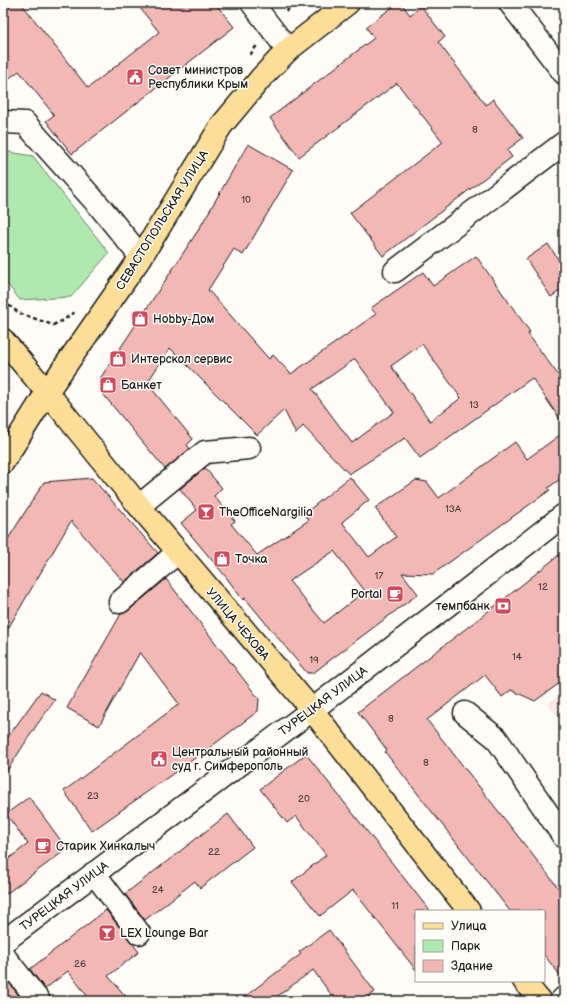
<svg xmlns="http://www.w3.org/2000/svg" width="567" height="1004" font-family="'Balsamiq Sans',sans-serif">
  <rect width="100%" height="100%" fill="#fdfcf7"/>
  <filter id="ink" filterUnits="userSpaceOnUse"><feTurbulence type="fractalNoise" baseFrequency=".025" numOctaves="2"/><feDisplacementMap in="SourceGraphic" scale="8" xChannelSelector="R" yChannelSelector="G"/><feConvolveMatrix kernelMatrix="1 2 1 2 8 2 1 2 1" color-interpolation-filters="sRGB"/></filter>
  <g filter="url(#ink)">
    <path fill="#fae8e3" d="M 564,691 L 564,724 L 548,704 Z"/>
    <path fill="#b0e9ad" stroke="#668264" d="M 3,151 L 33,156 L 109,253 L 71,297 L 20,300 L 3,279 Z"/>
    <g fill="#f4b8b4" stroke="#1c1c1c" fill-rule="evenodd">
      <path d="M 3,3 L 21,3 L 88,88 L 159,32 L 136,3 L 215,3 L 234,27 L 72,154 L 46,121 L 54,115 L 19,71 L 3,83 Z"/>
      <path d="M 398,3 L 401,3 L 410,15 L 421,6 L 445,37 L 438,42 L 486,105 L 493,99 L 523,138 L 507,150 L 512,157 L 383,256 L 350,213 L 443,142 L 397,83 L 299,157 L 270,118 L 374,38 L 366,27 Z"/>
      <path d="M 248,144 L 293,170 L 243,255 L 234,249 L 208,290 L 269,359 L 273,355 L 291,374 L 376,314 L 371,308 L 423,272 L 433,286 L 476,256 L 530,332 L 528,334 L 564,383 L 564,425 L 532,378 L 420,458 L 405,438 L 349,474 L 303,426 L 296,434 L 284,410 L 257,435 L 170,348 L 147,383 L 193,439 L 187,445 L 190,449 L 165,469 L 102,393 L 101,377 L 155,296 L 199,229 ZM 422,344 L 461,398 L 430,421 L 391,366 ZM 355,359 L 394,412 L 352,443 L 312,389 Z"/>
      <path d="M 548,244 L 564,268 L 564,288 L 551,297 L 526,259 Z"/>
      <path d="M 564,432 L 564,476 L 548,488 L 550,490 L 433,574 L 402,573 L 418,594 L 313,673 L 307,673 L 245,598 L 243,600 L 226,577 L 181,523 L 197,510 L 180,489 L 205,468 L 222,488 L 214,496 L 235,521 L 231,524 L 257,555 L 309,520 L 304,514 L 350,477 L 369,500 L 342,522 L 369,557 L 396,537 L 375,508 L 416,480 L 427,482 L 439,498 L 515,442 L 527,459 ZM 334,551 L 365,591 L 324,623 L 289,581 Z"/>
      <path d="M 92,478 L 158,553 L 124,582 L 71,521 L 3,637 L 3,547 L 44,482 Z"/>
      <path d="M 564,551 L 564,680 L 535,701 L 511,690 L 502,697 L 485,675 L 427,720 L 564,895 L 564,980 L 544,955 L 544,911 L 510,911 L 385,752 L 387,750 L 358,712 L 508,596 Z"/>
      <path d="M 166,579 L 259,699 L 258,711 L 212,746 L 92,831 L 64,791 L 179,704 L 140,652 L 99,726 L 67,708 L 121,614 L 128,611 Z"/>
      <path d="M 41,691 L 55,700 L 36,726 L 3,777 L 3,744 Z"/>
      <path d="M 306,754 L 430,911 L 416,911 L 416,970 L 353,890 L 320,916 L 292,882 L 326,855 L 296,816 L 287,823 L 260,789 Z"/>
      <path d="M 29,797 L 67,849 L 3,896 L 3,863 L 28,844 L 6,814 Z"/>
      <path d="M 228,814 L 253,847 L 200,888 L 195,881 L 145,920 L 125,894 Z"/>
      <path d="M 106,910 L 139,952 L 108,976 L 130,1001 L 91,1001 L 68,971 L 45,989 L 30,969 Z"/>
      <path d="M 329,930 L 375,992 L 362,1001 L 336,1001 L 313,970 L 271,1001 L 239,1001 L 301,954 L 299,952 Z"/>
      <path d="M 3,975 L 23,1001 L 3,1001 Z"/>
    </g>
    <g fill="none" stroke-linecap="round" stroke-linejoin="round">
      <g stroke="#1c1c1c" stroke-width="25">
        <g id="minor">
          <path d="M 252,3 L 288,50"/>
          <path d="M 510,3 L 564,73"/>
          <path d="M 3,122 L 25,123 L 101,208 L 141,257"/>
          <path d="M 395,271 L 564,143"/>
          <path d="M 139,506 L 205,452 L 249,448"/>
          <path d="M 120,602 L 178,552"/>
          <path d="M 465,713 L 496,738 L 564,837"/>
          <path d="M 94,873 L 139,933"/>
          <path d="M 3,942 L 312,710 L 564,515"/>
          <path d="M 3,955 L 39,1001"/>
          <path d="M 561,1001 L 564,998"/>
        </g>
      </g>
      <g stroke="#1c1c1c" stroke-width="25">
        <g id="major">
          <path d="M 3,340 L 47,392 L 139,506 L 312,710 L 469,911"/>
          <path d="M 3,462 L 47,392 L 141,257 L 221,126 L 261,78 L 288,50 L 348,3"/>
          <path d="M 524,981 L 540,1001"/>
        </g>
      </g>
      <g stroke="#1c1c1c" stroke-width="2.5" stroke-dasharray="4 3" stroke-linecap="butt">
        <path d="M 286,12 L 295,3"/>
        <path d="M 250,55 L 258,44"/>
        <path d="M 3,301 L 19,313 L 53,325 L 62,321 L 75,312"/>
      </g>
      <use href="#minor" stroke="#fdfcf7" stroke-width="22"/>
      <use href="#major" stroke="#fcde96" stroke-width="22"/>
    </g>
  </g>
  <defs>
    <g id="civic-square" transform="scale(0.9)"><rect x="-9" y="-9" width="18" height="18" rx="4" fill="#d1495b" stroke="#fdfcf7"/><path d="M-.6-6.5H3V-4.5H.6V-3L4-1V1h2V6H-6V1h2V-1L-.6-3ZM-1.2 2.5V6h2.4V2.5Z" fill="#fff"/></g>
    <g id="shop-square" transform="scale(0.9)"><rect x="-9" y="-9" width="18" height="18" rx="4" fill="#d1495b" stroke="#fdfcf7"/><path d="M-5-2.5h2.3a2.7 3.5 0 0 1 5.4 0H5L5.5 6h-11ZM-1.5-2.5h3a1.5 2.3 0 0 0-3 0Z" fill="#fff"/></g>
    <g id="bar-square" transform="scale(0.9)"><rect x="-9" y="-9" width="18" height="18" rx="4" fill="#d1495b" stroke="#fdfcf7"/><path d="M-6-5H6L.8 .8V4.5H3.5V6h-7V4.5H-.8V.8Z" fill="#fff"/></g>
    <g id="cafe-square" transform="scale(0.9)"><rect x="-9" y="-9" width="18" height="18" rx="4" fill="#d1495b" stroke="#fdfcf7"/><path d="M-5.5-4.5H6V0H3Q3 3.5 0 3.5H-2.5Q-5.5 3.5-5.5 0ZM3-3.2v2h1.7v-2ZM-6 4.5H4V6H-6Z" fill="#fff"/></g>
    <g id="bank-square" transform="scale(0.9)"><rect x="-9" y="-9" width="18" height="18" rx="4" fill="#d1495b" stroke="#fdfcf7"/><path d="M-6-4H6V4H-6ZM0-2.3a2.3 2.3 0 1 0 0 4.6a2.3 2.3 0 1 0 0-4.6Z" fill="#fff"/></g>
  </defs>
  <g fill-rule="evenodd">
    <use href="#civic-square" x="135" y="77"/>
    <use href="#shop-square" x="140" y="319"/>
    <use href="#shop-square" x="118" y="359"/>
    <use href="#shop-square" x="108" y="385"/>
    <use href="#bar-square" x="206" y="512"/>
    <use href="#shop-square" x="222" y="559"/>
    <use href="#cafe-square" x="395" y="594"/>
    <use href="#bank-square" x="503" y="606"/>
    <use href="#civic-square" x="159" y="759"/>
    <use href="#cafe-square" x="43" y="846"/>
    <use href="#bar-square" x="107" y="933"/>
  </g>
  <g text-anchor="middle" stroke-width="3" stroke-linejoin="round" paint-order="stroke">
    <g font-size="10" fill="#524342">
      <text x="475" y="133">8</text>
      <text x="246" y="203">10</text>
      <text x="474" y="408">13</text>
      <text x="453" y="512">13А</text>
      <text x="379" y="579">17</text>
      <text x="543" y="590">12</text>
      <text x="517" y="660">14</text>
      <text x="314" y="663">19</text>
      <text x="391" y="722">8</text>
      <text x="426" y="766">8</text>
      <text x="93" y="799">23</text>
      <text x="304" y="802">20</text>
      <text x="214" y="855">22</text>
      <text x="158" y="893">24</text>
      <text x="395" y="909">11</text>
      <text x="80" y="967">26</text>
    </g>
    <g font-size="12" fill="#1c1c1c" stroke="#fdfcf7" text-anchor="start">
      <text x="148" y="74">Совет министров<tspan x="148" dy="14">Республики Крым</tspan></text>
      <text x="153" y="323">Hobby-Дом</text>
      <text x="131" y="363">Интерскол сервис</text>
      <text x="121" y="389">Банкет</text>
      <text x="219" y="516">TheOfficeNargilia</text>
      <text x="235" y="563">Точка</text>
      <text x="382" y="598" text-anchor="end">Portal</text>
      <text x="490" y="610" text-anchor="end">темпбанк</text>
      <text x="172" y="756">Центральный районный<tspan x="172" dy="14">суд г. Симферополь</tspan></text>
      <text x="56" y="850">Старик Хинкалыч</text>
      <text x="120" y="937">LEX Lounge Bar</text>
    </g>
    <g font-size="12" fill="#1c1c1c" stroke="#fdfcf7">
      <text transform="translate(162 220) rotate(-58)" y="4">СЕВАСТОПОЛЬСКАЯ УЛИЦА</text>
      <text transform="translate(238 624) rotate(50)" y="4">УЛИЦА ЧЕХОВА</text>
      <text transform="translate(323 701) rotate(-37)" y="4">ТУРЕЦКАЯ УЛИЦА</text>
      <text transform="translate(64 896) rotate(-37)" y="4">ТУРЕЦКАЯ УЛИЦА</text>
    </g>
  </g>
  <rect width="567" height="1004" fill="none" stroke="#fdfcf7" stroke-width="16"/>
  <rect x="8" y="8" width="551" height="988" fill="none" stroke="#1c1c1c" stroke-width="1.5" filter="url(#ink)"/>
  <rect x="415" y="910" width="130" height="72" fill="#fdfcf7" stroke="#a3a29f"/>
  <rect x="423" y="923" width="20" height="6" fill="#fcde96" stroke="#a3a29f"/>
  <text x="451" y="930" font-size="12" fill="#1c1c1c">Улица</text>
  <rect x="423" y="940" width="20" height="12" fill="#b0e9ad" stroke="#a3a29f"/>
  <text x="451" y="950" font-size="12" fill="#1c1c1c">Парк</text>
  <rect x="423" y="960" width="20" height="12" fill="#f4b8b4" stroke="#a3a29f"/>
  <text x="451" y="970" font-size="12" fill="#1c1c1c">Здание</text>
</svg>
